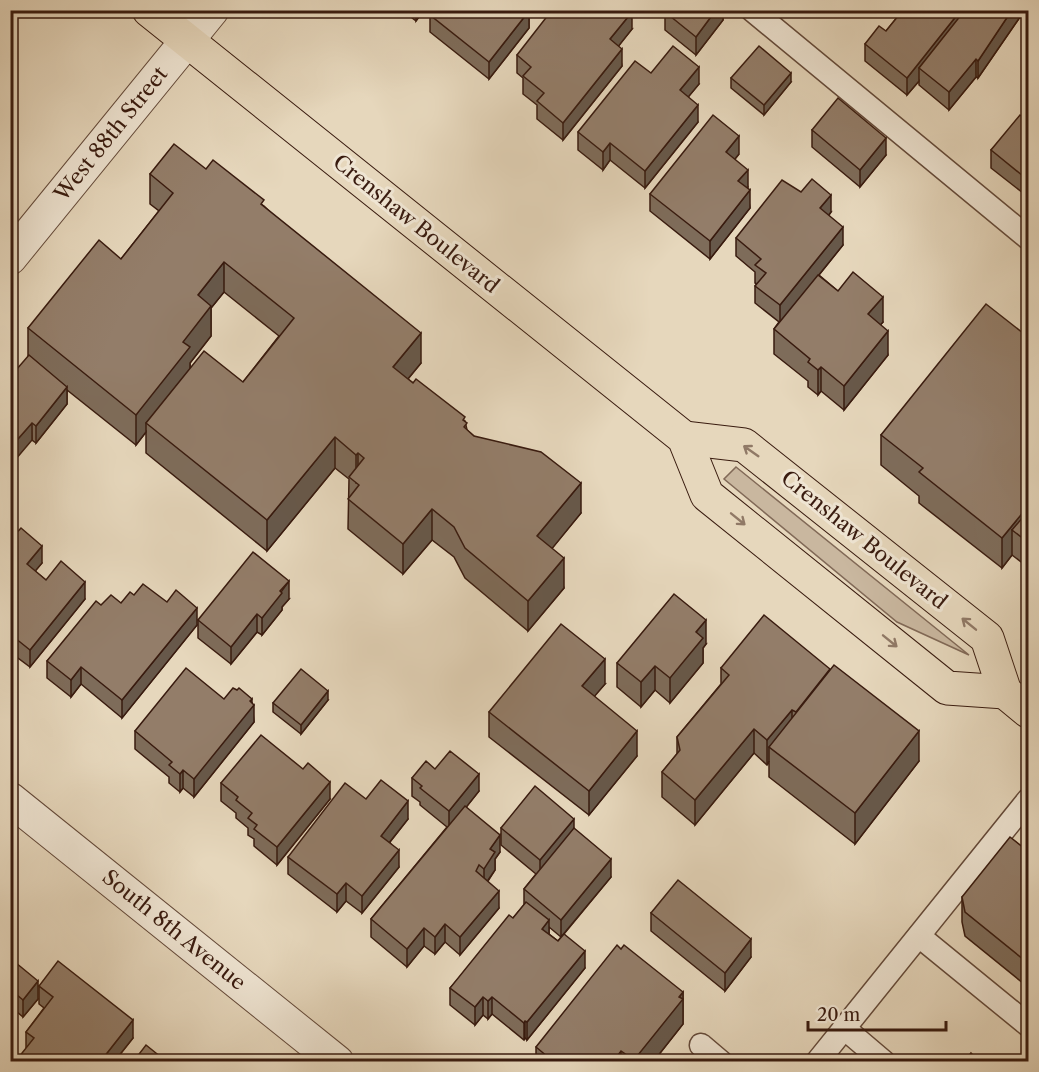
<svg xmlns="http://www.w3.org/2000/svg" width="1039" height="1072" font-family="'Libre Caslon Text',serif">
  <rect width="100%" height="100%" fill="#e6d7bc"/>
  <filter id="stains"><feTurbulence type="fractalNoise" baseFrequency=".00333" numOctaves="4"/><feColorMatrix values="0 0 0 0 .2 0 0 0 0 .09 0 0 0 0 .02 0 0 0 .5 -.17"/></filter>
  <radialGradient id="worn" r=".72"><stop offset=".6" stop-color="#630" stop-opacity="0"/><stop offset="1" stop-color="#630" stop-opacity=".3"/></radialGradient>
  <path fill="#c9b79f" stroke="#816957" stroke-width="1.5" d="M 736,467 L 969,655 L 897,622 L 724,479 Z"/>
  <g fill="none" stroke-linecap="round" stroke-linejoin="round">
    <g stroke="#644a3a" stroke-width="25">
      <g id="service">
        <path d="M 752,10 L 1028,238"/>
        <path d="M 919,936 L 1028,1025"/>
        <path d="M 844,1028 L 884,1062"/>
        <path d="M 701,1045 L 721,1062"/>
        <path d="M 817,1062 L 1028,800"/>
      </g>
    </g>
    <g stroke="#644a3a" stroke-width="35">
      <g id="minor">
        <path d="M 10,258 L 212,10"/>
        <path d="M 10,799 L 337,1062"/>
      </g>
    </g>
    <g stroke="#391b0f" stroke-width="35">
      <g id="primary">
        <path d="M 149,10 L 684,438 L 707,495 L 947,688 L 1005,692"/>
        <path d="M 684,438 L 744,445 L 987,638 L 1005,692 L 1028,711"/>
      </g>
    </g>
    <use href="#service" stroke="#efe5d3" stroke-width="22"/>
    <use href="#minor" stroke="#efe5d3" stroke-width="33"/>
    <use href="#primary" stroke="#e6d7bc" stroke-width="33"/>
  </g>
  <g fill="#7e6c5a" stroke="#391b0f" stroke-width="1.5" fill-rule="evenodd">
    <path d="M 390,10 L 424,10 L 416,21 L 407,14 L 398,16 Z"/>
    <path d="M 427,10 L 529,10 L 529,28 L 489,79 L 430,32 L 430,17 L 427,15 Z"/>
    <path d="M 723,10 L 723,20 L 696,55 L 665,30 L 665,12 Z"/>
    <path d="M 903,10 L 1029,10 L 1029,23 L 1020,17 L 978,78 L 976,77 L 949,110 L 919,85 L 919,81 L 907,95 L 865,61 L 865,44 L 886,31 Z"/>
    <path d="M 632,29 L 618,46 L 622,66 L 563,140 L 537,119 L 537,105 L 523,94 L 523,78 L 517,73 L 517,55 Z"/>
    <path d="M 651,73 L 699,84 L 688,97 L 698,122 L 645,188 L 610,160 L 603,170 L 578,150 L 578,132 Z"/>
    <path d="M 731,78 L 791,82 L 764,115 L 731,88 Z"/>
    <path d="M 1029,122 L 1029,186 L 1023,193 L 991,168 L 991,150 Z"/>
    <path d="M 812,130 L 886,155 L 860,187 L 812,147 Z"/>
    <path d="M 739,154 L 735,159 L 748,187 L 747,188 L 750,208 L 710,259 L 650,211 L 650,194 Z"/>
    <path d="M 206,169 L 264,206 L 421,363 L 408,379 L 465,421 L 467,430 L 474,436 L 581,513 L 552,548 L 564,588 L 528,631 L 465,578 L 454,557 L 432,540 L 403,574 L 348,529 L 349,479 L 335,468 L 267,551 L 146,453 L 146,432 L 136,445 L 67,390 L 67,404 L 36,443 L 32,440 L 28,356 L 28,328 L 121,259 L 159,211 L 150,204 L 150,174 ZM 224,292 L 279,336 L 243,382 L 190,368 L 190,363 L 211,336 L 211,308 Z"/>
    <path d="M 831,212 L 829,215 L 843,245 L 819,275 L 838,291 L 883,322 L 880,325 L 888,355 L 844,410 L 821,391 L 818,395 L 808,387 L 808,381 L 774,354 L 774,329 L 779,322 L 755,303 L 755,286 L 757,284 L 755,283 L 755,272 L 736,256 L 736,238 Z"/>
    <path d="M 1029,336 L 1029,568 L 1012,555 L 1002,568 L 919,503 L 919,496 L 881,465 L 881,435 Z"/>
    <path d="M 10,540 L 42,563 L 35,571 L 46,580 L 85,599 L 30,667 L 10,652 Z"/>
    <path d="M 134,595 L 167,602 L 197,625 L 122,718 L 81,684 L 71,697 L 47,678 L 47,661 L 101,605 L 121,603 Z"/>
    <path d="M 289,599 L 282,607 L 282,610 L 262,635 L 257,632 L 231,664 L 198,638 L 198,620 Z"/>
    <path d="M 706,644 L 703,648 L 703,663 L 670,703 L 655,690 L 641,707 L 617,687 L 617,663 Z"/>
    <path d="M 721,668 L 919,761 L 855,844 L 769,777 L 769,761 L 767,765 L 754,753 L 695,825 L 662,797 L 662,772 L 677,754 L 677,737 L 721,684 Z"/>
    <path d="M 605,684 L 594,696 L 637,756 L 589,815 L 489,737 L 489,712 Z"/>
    <path d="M 224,699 L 252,703 L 254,722 L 194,797 L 183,788 L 180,792 L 169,783 L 169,777 L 135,749 L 135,731 Z"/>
    <path d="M 328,700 L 301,734 L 273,712 L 273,703 Z"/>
    <path d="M 435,769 L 479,791 L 466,807 L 500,852 L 495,859 L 495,870 L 488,881 L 499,908 L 460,955 L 445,942 L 435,954 L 424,946 L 407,967 L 371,937 L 371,919 L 447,827 L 420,805 L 420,802 L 412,796 L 412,778 Z"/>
    <path d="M 221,783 L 330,799 L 277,865 L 254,846 L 254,839 L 248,835 L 248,828 L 236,818 L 236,813 L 221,801 Z"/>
    <path d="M 366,799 L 408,819 L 390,842 L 399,867 L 362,913 L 346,901 L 337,912 L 288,874 L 288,857 Z"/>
    <path d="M 501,828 L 574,829 L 611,877 L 564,934 L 585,968 L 527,1040 L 525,1038 L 524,1040 L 492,1014 L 488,1019 L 483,1015 L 475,1025 L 450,1005 L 450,988 L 513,918 L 524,905 L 524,889 L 536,874 L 501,845 ZM 549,927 L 561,937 L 558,941 L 549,934 Z"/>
    <path d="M 1029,852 L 1029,988 L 965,936 L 962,922 L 962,897 Z"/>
    <path d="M 651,913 L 751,957 L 725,991 L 651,931 Z"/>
    <path d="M 10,958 L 38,999 L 23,1017 L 10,1006 Z"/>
    <path d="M 39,986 L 133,1038 L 114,1062 L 15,1062 L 26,1049 L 26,1032 L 44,1008 L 39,1004 Z"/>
    <path d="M 683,992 L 683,1024 L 653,1062 L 536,1062 L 536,1047 Z"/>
  </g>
  <g fill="#67584a" stroke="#391b0f" stroke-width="1.5">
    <path d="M 398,10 L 407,10 L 407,14 L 398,16 Z"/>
    <path d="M 416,10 L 424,10 L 416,21 Z"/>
    <path d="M 716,10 L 723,10 L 723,20 L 696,55 L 696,37 Z"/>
    <path d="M 961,10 L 969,10 L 919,68 L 919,81 L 907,95 L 907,78 Z"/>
    <path d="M 1012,10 L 1020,10 L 1020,17 L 978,78 L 978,61 Z"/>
    <path d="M 529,11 L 529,28 L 489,79 L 489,62 Z"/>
    <path d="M 632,12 L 632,29 L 610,57 L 610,39 Z"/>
    <path d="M 622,49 L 622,66 L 563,140 L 563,123 Z"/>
    <path d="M 976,59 L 976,77 L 949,110 L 949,92 Z"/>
    <path d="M 699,67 L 699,84 L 680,107 L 680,90 Z"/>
    <path d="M 791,73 L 791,82 L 764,115 L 764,105 Z"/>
    <path d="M 698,105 L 698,122 L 645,188 L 645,171 Z"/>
    <path d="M 739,136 L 739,154 L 726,170 L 726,152 Z"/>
    <path d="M 886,138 L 886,155 L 860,187 L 860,170 Z"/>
    <path d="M 610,143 L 610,160 L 603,170 L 603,152 Z"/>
    <path d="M 1029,168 L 1029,186 L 1023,193 L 1023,176 Z"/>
    <path d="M 748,170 L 748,187 L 738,199 L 738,181 Z"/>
    <path d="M 750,190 L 750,208 L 710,259 L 710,241 Z"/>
    <path d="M 831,195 L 831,212 L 820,226 L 820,208 Z"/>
    <path d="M 843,227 L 843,245 L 780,323 L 780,305 Z"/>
    <path d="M 224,262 L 224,292 L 211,308 L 211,336 L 190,363 L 190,378 L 146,423 L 146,432 L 136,445 L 136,415 L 183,342 L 198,295 Z"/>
    <path d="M 883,297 L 883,322 L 868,339 L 868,314 Z"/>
    <path d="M 888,331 L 888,355 L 844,410 L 844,386 Z"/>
    <path d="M 421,333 L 421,363 L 393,397 L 393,367 Z"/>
    <path d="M 821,367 L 821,391 L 818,395 L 818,370 Z"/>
    <path d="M 67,387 L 67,404 L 36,443 L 36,426 Z"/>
    <path d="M 32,423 L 32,440 L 10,466 L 10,448 Z"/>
    <path d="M 335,437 L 335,468 L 267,551 L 267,520 Z"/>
    <path d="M 358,453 L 358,483 L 356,483 L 356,455 Z"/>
    <path d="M 581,483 L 581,513 L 537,567 L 537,536 Z"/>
    <path d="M 1029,505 L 1029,535 L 1012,530 L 1012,555 L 1002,568 L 1002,538 Z"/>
    <path d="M 432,509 L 432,540 L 403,574 L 403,544 Z"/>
    <path d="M 42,546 L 42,563 L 27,581 L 27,564 Z"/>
    <path d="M 564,558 L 564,588 L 528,631 L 528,601 Z"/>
    <path d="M 289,581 L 289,599 L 282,607 L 282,610 L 262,635 L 262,618 Z"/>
    <path d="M 85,582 L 85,599 L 30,667 L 30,650 Z"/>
    <path d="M 197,608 L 197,625 L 122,718 L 122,700 Z"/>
    <path d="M 257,614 L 257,632 L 231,664 L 231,647 Z"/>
    <path d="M 706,620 L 706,644 L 703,648 L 703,663 L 670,703 L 670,678 L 696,632 Z"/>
    <path d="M 605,659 L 605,684 L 582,711 L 582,686 Z"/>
    <path d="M 655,666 L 655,690 L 641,707 L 641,682 Z"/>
    <path d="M 81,667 L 81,684 L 71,697 L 71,680 Z"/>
    <path d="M 328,691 L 328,700 L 301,734 L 301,725 Z"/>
    <path d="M 252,699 L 252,707 L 254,705 L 254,722 L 194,797 L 194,779 Z"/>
    <path d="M 792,710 L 792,734 L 769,747 L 769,761 L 767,765 L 767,740 Z"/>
    <path d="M 754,729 L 754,753 L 695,825 L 695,800 Z"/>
    <path d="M 637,731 L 637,756 L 589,815 L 589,791 Z"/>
    <path d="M 919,731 L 919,761 L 855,844 L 855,813 Z"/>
    <path d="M 183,770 L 183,788 L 180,792 L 180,774 Z"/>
    <path d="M 479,774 L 479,791 L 449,829 L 449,811 Z"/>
    <path d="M 330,782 L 330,799 L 277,865 L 277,847 Z"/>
    <path d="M 408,801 L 408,819 L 381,853 L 381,836 Z"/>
    <path d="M 574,819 L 574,836 L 540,878 L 540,860 Z"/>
    <path d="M 500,835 L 500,852 L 495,859 L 495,870 L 484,886 L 484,869 L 490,849 Z"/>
    <path d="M 399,850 L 399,867 L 362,913 L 362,896 Z"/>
    <path d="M 611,859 L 611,877 L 561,937 L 561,920 Z"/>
    <path d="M 346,883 L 346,901 L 337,912 L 337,894 Z"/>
    <path d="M 499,891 L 499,908 L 460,955 L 460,937 Z"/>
    <path d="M 549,920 L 549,938 L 542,929 Z"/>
    <path d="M 445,924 L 445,942 L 435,954 L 435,937 Z"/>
    <path d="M 424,928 L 424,946 L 407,967 L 407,949 Z"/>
    <path d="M 751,939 L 751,957 L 725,991 L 725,973 Z"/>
    <path d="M 585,951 L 585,968 L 527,1040 L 527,1022 Z"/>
    <path d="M 38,981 L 38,999 L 23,1017 L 23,1000 Z"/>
    <path d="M 683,992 L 683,1024 L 653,1062 L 634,1062 L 634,1060 Z"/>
    <path d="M 483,997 L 483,1015 L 475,1025 L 475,1007 Z"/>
    <path d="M 492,997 L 492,1014 L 488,1019 L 488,1001 Z"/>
    <path d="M 133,1020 L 133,1038 L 114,1062 L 100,1062 Z"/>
    <path d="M 525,1021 L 525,1038 L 524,1040 L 524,1023 Z"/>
    <path d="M 621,1051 L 621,1062 L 613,1062 Z"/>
  </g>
  <g fill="#937d69" stroke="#391b0f" stroke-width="1.5">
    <path d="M 433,10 L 529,10 L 529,11 L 489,62 L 430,15 Z"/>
    <path d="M 552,10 L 585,10 L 587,12 L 589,10 L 630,10 L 632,12 L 610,39 L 622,49 L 563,123 L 537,101 L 544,93 L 523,76 L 531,67 L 517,55 Z"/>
    <path d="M 667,10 L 716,10 L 696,37 L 665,12 Z"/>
    <path d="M 903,10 L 961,10 L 907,78 L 865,44 L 879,26 L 886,31 Z"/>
    <path d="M 965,10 L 1012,10 L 978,61 L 976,59 L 949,92 L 919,68 Z"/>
    <path d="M 673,46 L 699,67 L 680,90 L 698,105 L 645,171 L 610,143 L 603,152 L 578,132 L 635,61 L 651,73 Z"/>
    <path d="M 759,46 L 791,73 L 764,105 L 731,78 Z"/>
    <path d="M 838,98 L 886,138 L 860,170 L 812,130 Z"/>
    <path d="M 713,115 L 739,136 L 726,152 L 748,170 L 738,181 L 750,190 L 710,241 L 650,194 Z"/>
    <path d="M 1020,115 L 1029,122 L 1029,168 L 1023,176 L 991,150 Z"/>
    <path d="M 174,144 L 206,169 L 213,160 L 264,200 L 261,204 L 421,333 L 393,367 L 413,383 L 416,379 L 465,417 L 463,420 L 467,423 L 464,427 L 474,436 L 541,452 L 581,483 L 537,536 L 564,558 L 528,601 L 465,548 L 454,527 L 432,509 L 403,544 L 348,499 L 359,485 L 349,477 L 364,458 L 358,453 L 356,455 L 335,437 L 267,520 L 146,423 L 204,351 L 243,382 L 294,318 L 224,262 L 198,295 L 211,306 L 183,342 L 190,347 L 136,415 L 28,328 L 99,240 L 121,259 L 173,193 L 150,174 Z"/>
    <path d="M 812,179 L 831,195 L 820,208 L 843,227 L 780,305 L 755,286 L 766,273 L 755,265 L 761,259 L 736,238 L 782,180 L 801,192 Z"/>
    <path d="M 853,272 L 883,297 L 868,314 L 888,331 L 844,386 L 821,367 L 818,370 L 808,362 L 810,359 L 774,329 L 818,275 L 838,291 Z"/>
    <path d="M 986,304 L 1028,337 L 1029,336 L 1029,505 L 1002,538 L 919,472 L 923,468 L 881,435 Z"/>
    <path d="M 29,355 L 67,387 L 36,426 L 32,423 L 10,448 L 10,377 Z"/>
    <path d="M 1029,510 L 1029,543 L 1012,530 Z"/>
    <path d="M 21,528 L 42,546 L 27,564 L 46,580 L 61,561 L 85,582 L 30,650 L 10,634 L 10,540 Z"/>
    <path d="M 253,552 L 289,581 L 280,591 L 282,593 L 262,618 L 257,614 L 231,647 L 198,620 Z"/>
    <path d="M 143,584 L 167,602 L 176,590 L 197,608 L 122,700 L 81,667 L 71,680 L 47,661 L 96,601 L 101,605 L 111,595 L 121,603 L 130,592 L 134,595 Z"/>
    <path d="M 674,594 L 706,620 L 696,632 L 703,638 L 670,678 L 655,666 L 641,682 L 617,663 Z"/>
    <path d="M 764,615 L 830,669 L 796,712 L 792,710 L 767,740 L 754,729 L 695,800 L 662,772 L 680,750 L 677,737 L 729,675 L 721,668 Z"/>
    <path d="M 561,624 L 605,659 L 582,686 L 637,731 L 589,791 L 489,712 Z"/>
    <path d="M 834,665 L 919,731 L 855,813 L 769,747 Z"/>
    <path d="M 186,668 L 224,699 L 233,688 L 237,690 L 239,688 L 252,699 L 250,701 L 254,705 L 194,779 L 183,770 L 180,774 L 169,765 L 172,762 L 135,731 Z"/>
    <path d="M 301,669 L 328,691 L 301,725 L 273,703 Z"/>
    <path d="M 261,735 L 303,769 L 308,763 L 330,782 L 277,847 L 254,829 L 257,825 L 248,818 L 252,813 L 236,800 L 238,797 L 221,783 Z"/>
    <path d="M 450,751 L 479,774 L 449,811 L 420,788 L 422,786 L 412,778 L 426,761 L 435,769 Z"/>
    <path d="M 381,780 L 408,801 L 381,836 L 399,850 L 362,896 L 346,883 L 337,894 L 288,857 L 345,783 L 366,799 Z"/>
    <path d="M 535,786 L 574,819 L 540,860 L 501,828 Z"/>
    <path d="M 465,806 L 500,835 L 490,849 L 495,852 L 484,869 L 479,865 L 476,871 L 499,891 L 460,937 L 445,924 L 435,937 L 424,928 L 407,949 L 371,919 Z"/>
    <path d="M 574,828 L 611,859 L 561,920 L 524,889 Z"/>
    <path d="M 1010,837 L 1029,852 L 1029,964 L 965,912 L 962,897 Z"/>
    <path d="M 678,880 L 751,939 L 725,973 L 651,913 Z"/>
    <path d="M 526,902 L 549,920 L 542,929 L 558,941 L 564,934 L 585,951 L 527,1022 L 525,1021 L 524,1023 L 492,997 L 488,1001 L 483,997 L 475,1007 L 450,988 L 509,915 L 513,918 Z"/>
    <path d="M 617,945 L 621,949 L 624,945 L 683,992 L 679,997 L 683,999 L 634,1060 L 621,1051 L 613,1062 L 554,1062 L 536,1047 Z"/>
    <path d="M 10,958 L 38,981 L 23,1000 L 10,989 Z"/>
    <path d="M 58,961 L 133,1020 L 100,1062 L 15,1062 L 34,1038 L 26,1032 L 53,997 L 39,986 Z"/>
    <path d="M 146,1045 L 167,1062 L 133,1062 Z"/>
    <path d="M 971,1053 L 980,1062 L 964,1062 Z"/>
  </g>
  <defs><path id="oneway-shaft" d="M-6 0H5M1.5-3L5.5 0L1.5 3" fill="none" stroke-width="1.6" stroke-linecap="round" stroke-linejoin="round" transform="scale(1.5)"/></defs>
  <g stroke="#907966">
    <use href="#oneway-shaft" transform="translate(751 451) rotate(-145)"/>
    <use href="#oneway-shaft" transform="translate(738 519) rotate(39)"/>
    <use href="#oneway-shaft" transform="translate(969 624) rotate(-141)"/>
    <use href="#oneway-shaft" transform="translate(890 641) rotate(39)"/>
  </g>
  <g text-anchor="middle" stroke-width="6" stroke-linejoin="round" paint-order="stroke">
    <g font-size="21" fill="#391b0f" stroke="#efe5d3">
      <text transform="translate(111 134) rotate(-51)" y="7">West 88th Street</text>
      <text transform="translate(416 224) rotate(39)" y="7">Crenshaw Boulevard</text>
      <text transform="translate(864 540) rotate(39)" y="7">Crenshaw Boulevard</text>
      <text transform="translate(174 930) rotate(39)" y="7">South 8th Avenue</text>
    </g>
  </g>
  <rect width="1039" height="1072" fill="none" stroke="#e6d7bc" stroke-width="36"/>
  <rect x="12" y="12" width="1015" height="1048" fill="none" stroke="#391b0f" stroke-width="3"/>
  <rect x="18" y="18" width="1003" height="1036" fill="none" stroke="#391b0f" stroke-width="1.5"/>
  <path d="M808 1021v9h138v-9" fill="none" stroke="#391b0f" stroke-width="3"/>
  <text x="817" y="1021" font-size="18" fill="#391b0f" stroke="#efe5d3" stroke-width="4.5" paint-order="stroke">20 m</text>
  <rect width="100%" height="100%" filter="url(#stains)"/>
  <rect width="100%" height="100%" fill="url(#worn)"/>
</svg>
